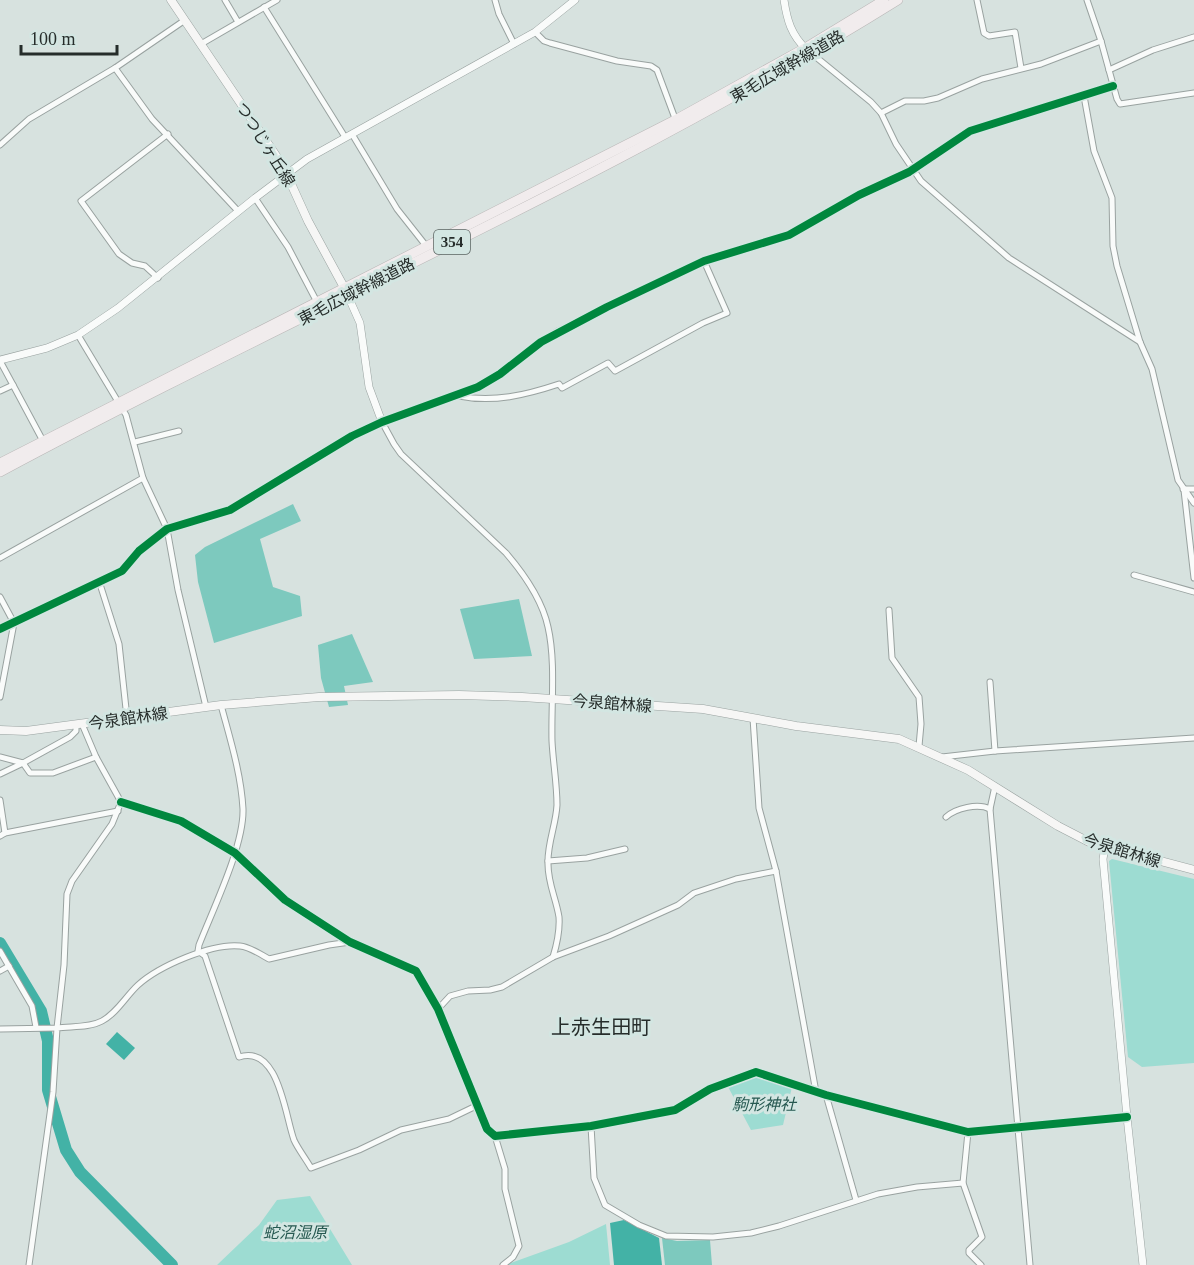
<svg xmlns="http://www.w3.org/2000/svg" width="1194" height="1265" font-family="'Times New Roman','Noto Sans JP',serif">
  <rect width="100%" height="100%" fill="#d7e2df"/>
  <g fill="#9ddcd2">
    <path d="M 1112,859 L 1194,879 L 1194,1063 L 1142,1067 L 1128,1057 L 1109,861 Z"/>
    <path d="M 757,1076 L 792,1087 L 783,1125 L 751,1130 L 726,1083 Z"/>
    <path d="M 310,1196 L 352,1265 L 217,1265 L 259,1225 L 277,1200 Z"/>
    <path d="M 606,1224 L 610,1265 L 505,1265 L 569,1242 Z"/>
  </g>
  <g fill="#7dc9be">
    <path d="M 293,504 L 301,521 L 260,539 L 273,587 L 300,596 L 302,616 L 214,643 L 198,582 L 195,555 L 205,547 Z"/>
    <path d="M 519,599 L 532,656 L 474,659 L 460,609 Z"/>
    <path d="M 352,634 L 373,682 L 344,686 L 348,705 L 329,707 L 321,678 L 318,645 Z"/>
    <path d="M 662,1238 L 677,1241 L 710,1240 L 712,1265 L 665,1265 Z"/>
  </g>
  <g fill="#43b2a6">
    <path d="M 117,1032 L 135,1048 L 124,1060 L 106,1044 Z"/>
    <path d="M 624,1220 L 659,1238 L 662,1265 L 614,1265 L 610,1223 Z"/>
  </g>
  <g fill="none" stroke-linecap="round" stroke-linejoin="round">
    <path stroke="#43b2a6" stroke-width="12" d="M 0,943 L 41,1011 L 48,1041 L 48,1090 L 66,1150 L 80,1172 L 172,1265"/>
    <g stroke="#99a2a0" stroke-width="7">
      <g id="minor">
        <path d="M 225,0 L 238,22"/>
        <path d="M 495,0 L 499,14 L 514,44"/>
        <path d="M 977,0 L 984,33 L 989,36 L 1015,32 L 1021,68"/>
        <path d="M 1087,0 L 1101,41 L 1117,99 L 1120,104 L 1194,93"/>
        <path d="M 264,7 L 345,137"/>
        <path d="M 535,32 L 544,41 L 550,43 L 617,61 L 651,66 L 657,70 L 676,121"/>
        <path d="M 201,44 L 277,0"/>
        <path d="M 811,53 L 871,102 L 881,113 L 896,144 L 921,181 L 1009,258 L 1140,342"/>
        <path d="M 115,68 L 152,119 L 238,211"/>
        <path d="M 1109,70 L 1153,50 L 1194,37"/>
        <path d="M 1084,96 L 1094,151 L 1112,198 L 1113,246 L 1117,266 L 1140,342 L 1152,369 L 1178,480 L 1194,503"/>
        <path d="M 881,113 L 905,101 L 924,101 L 938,98 L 982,79 L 1041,64 L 1101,41"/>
        <path d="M 352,134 L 397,209 L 427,247"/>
        <path d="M 0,145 L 29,119 L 115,68 L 185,20"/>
        <path d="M 255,198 L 288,247 L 317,302"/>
        <path d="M 158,278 L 145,266 L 132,263 L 119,254 L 81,201 L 168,134"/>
        <path d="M 78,335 L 126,415 L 143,478 L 167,529 L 178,590 L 206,707"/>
        <path d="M 0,361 L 13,385 L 0,391"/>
        <path d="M 13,385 L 43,441"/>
        <path d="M 459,396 C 493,403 526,395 559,384 L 562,388 L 608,363 L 615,371 L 703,323 L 727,313 L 704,261 L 789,235 L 859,195 L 909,172 L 970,131 L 1113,86"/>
        <path d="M 382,422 L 394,444 L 401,454 L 506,553 C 524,574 542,599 548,627 C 556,662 551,706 552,741 C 553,762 557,784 557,805 C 556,825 547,844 548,864 C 548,884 556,898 559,917 C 560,931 557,944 553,957"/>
        <path d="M 135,442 L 179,431"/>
        <path d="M 1183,489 L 1194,489"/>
        <path d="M 1184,490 L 1194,578"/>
        <path d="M 0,558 L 143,478"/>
        <path d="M 1134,575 L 1194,592"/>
        <path d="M 99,581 L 119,644 L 127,718"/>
        <path d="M 0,597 L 14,623 L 0,697"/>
        <path d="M 889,610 L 892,658 L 919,697 L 921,724 L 919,746"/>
        <path d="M 0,629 L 122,571 L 139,551 L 167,529"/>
        <path d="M 990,682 L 995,751"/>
        <path d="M 221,705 C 230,739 241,773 243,809 C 244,846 213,909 199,945 L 198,951 L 205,956 L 239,1057 C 279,1044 285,1116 294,1140 C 298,1149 306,1159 311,1168 L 359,1150 L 401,1130 L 449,1119 L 476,1106"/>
        <path d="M 753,718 L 759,808 L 776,871 L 816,1092"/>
        <path d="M 0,757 L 23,763 L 70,737 L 76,731 L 76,725"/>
        <path d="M 942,757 L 995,751 L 1194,738"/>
        <path d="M 0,774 L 23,763 L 30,773 L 53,773 L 96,757"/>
        <path d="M 995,786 L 990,809 L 1030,1265"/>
        <path d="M 0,800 L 5,833"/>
        <path d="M 121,802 L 181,821 L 235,853 L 285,900 L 350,942 L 416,971 L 438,1009 L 487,1129 L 495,1136 L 591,1126 L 675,1110 L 710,1089 L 756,1072 L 826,1095 L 968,1132 L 1127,1117"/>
        <path d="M 946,817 C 956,808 978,803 990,809"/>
        <path d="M 0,836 L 5,833 L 118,811"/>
        <path d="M 548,861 L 587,858 L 625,849"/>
        <path d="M 0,951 L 32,1006 L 36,1027"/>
        <path d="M 0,971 L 9,966"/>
        <path d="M 438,1009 L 450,996 L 468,991 L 490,990 L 502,987 L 553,957 L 609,936 L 678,905 L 694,893 L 736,879 L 776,871"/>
        <path d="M 0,1029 L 57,1028 L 64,965 L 67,894 L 72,881 L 112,824 L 121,802 L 96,757 L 82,724"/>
        <path d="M 826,1095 L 856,1200"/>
        <path d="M 591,1126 L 594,1178 L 605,1205 L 639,1225 L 666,1236 L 713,1237 L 751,1233 L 779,1226 L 878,1194 L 917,1187 L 963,1183"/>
        <path d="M 968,1132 L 963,1183 L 982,1237 L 969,1250 L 969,1253 L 981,1265"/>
        <path d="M 495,1136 L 505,1169 L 505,1189 L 519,1246 L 513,1257 L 503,1265"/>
        <path d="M 29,1265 L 53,1092 L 57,1028 C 71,1026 89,1028 102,1021 C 117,1013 126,996 138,985 C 159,966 212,943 240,946 C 250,947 260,954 269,959 L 329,945 L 350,942"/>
      </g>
    </g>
    <g stroke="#99a2a0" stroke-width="8">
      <g id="tertiary">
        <path d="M 784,0 C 787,20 791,35 807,50"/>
        <path d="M 348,296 L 360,323 L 369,387 L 382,422"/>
        <path d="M 0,360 L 47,348 L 78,335 L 118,308 L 255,198 L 307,159 L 535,32 L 575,0"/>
        <path d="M 167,529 L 230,510 L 352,436 L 382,422 L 478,387 L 500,374 L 541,342 L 559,331 L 704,261"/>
        <path d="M 1105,847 L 1103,859 L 1127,1117 L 1143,1265"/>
      </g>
    </g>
    <g stroke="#99a2a0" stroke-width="9">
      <g id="secondary">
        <path d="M 171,0 L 283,166 L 308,221 L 346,291"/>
        <path d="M 0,730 L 26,731 L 221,705 L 319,697 L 459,695 L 522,697 L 703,709 L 796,726 L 899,739 L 968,770 L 1058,826 L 1089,842 L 1194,870"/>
      </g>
    </g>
    <g stroke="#b9b6b6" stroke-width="10">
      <g id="trunk">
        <path d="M 0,463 L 675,120 L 805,48 L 884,0"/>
        <path d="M 0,472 C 298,312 611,179 898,0"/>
      </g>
    </g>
    <use href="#minor" stroke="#f9fbfa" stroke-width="5"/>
    <use href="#tertiary" stroke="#f9fbfa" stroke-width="7"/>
    <use href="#secondary" stroke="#f6f6f5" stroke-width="8"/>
    <use href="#trunk" stroke="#f1eced" stroke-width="9"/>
    <g stroke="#d3e6e2" stroke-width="11">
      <g id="cycleway">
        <path d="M 0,629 L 122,571 L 139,551 L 167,529 L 230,510 L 352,436 L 382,422 L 478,387 L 500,374 L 541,342 L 607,307 L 704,261 L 789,235 L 859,195 L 909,172 L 970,131 L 1113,86"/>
        <path d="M 121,802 L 181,821 L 235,853 L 285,900 L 350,942 L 416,971 L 438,1009 L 487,1129 L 495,1136 L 591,1126 L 675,1110 L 710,1089 L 756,1072 L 826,1095 L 968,1132 L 1127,1117"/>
      </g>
    </g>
    <use href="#cycleway" stroke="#00873e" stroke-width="8"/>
  </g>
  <g text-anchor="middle" stroke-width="6" stroke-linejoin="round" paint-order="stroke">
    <rect fill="#d3e6e2" stroke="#5a6462" stroke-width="1.5" x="434" y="230" width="36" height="24" rx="4.5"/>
    <g font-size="15" font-weight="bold" fill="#262d2b">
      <text x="452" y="247">354</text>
    </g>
    <g font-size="16" fill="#262d2b" stroke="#d3e6e2">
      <text transform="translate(787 66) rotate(-30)" y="6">東毛広域幹線道路</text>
      <text transform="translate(266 144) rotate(58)" y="6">つつじヶ丘線</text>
      <text transform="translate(356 291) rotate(-27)" y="6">東毛広域幹線道路</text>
      <text transform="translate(612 703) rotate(4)" y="6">今泉館林線</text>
      <text transform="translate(128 718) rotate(-8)" y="6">今泉館林線</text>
      <text transform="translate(1122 850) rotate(17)" y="6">今泉館林線</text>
    </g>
    <g font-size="16" font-style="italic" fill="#265951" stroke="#d3e6e2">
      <text x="764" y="1110">駒形神社</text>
      <text x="295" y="1238">蛇沼湿原</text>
    </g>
    <g font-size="20" fill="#262d2b" stroke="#d3e6e2">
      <text x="601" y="1034">上赤生田町</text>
    </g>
  </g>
  <path d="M21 45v9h96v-9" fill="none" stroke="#262d2b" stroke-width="3"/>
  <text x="30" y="45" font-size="18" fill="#262d2b" stroke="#d3e6e2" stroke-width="4.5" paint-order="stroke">100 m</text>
</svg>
